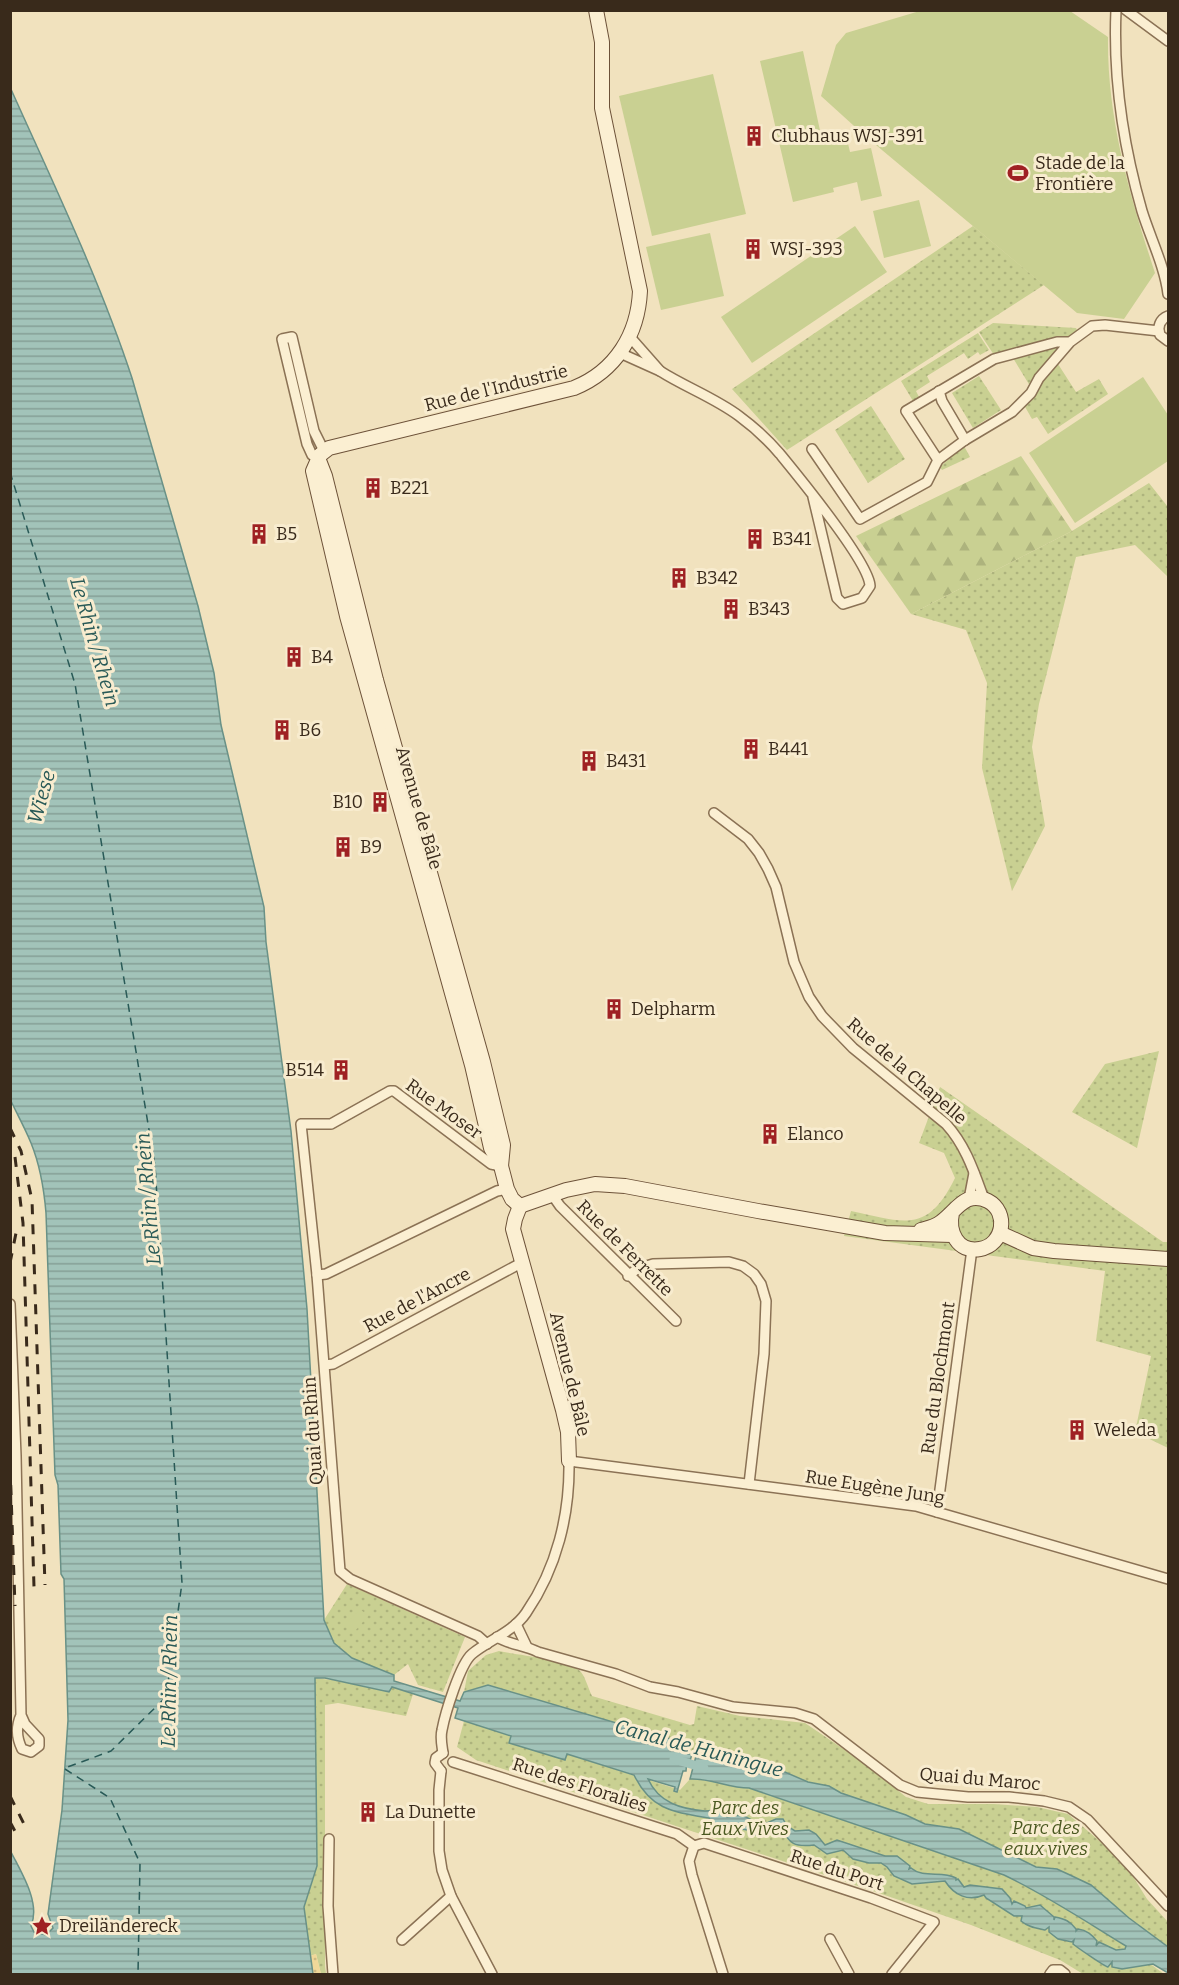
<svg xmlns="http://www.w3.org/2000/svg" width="1179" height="1985" font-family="Bitter,serif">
  <defs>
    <pattern id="green-dots" width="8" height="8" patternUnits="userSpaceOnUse" patternTransform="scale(1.5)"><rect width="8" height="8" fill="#c9d092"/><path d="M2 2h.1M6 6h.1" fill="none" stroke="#adb37d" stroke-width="1.8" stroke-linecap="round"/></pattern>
    <pattern id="forest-firs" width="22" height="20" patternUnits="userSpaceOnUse" patternTransform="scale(1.5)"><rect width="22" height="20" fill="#c9d092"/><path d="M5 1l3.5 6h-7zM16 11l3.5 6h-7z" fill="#adb37d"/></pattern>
    <pattern id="sand-dots" width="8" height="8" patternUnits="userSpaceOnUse" patternTransform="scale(1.5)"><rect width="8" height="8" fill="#f0d899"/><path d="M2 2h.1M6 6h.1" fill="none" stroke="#cfba83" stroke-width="1.8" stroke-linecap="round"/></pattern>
    <pattern id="water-rules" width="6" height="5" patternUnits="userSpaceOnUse" patternTransform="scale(1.5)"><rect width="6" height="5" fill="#a2c3b9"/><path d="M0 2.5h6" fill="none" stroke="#859f96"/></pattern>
  </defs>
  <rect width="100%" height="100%" fill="#f1e2be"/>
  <g fill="url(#green-dots)">
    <path d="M 973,226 L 1044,285 L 787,450 L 732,389 Z"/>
    <path d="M 993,323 L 1076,328 L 1078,332 L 1077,335 L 994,355 L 979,332 Z"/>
    <path d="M 978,333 L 989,350 L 980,355 L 978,352 L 968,359 L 964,353 L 927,376 L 930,382 L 916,391 L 919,397 L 913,401 L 901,381 Z"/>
    <path d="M 1055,347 L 1060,349 L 1036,373 L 1030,386 L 1013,358 Z"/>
    <path d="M 1058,364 L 1076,392 L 1099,379 L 1108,394 L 1048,434 L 1037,417 L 1032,419 L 1024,405 L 1048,372 Z"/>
    <path d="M 979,376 L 1001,410 L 973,428 L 952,393 Z"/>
    <path d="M 871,406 L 905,459 L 868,483 L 835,430 Z"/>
    <path d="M 964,446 L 970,457 L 942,470 L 940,467 Z"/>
    <path d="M 1149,483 L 1168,507 L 1168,577 L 1135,545 L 1076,557 L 1039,704 L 1032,747 L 1045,826 L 1012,891 L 982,768 L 987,683 L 966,630 L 911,614 L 1072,531 Z"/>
    <path d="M 1159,1051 L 1137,1148 L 1072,1112 L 1105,1064 Z"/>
    <path d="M 940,1087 L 1163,1242 L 1168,1242 L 1168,1448 L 1135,1432 L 1151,1356 L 1096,1341 L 1105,1271 L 844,1236 L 851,1211 C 904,1222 927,1235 955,1178 L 944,1153 L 919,1143 Z"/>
    <path d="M 347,1584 L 465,1637 L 443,1692 L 418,1685 L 408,1664 L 394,1675 L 352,1658 L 334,1643 L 324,1620 Z"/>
    <path d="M 499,1651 C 518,1655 563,1659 579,1670 C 585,1675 588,1688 592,1696 L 690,1725 L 694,1724 L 697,1706 L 740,1716 L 805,1723 L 864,1763 L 906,1797 L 928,1804 L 994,1804 L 1037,1807 L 1068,1814 L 1124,1862 L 1147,1899 L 1168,1922 L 1168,1947 L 1129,1918 L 1091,1885 L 1057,1869 L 1036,1867 L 959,1829 L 925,1824 L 906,1815 L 841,1793 L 829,1786 L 808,1782 L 752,1763 L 730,1763 L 688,1754 L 690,1745 L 488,1685 L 464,1692 L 468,1671 L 486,1655 Z"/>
    <path d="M 314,1678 L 392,1687 L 413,1694 L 406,1716 L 338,1703 L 325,1705 L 325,1966 L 326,1974 L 321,1974 L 316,1954 L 310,1956 L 304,1907 L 317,1866 Z"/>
    <path d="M 464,1721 L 511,1736 L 509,1742 L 565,1760 L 567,1754 L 680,1790 L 690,1779 C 711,1778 728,1788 749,1788 L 1004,1875 L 1030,1887 L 1126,1946 L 1164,1974 L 1083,1974 L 1060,1960 L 971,1925 L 873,1891 L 476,1760 L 457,1747 Z"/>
  </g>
  <path fill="url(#forest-firs)" d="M 1021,456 L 1072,531 L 911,614 L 856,536 Z"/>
  <path fill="url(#sand-dots)" d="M 316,1954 L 321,1974 L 313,1974 L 310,1956 Z"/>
  <g fill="#c9d092">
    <path d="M 923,10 L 1070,11 L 1108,37 C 1107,119 1130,196 1155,273 L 1124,319 L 1077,313 L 864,135 L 821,96 L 836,45 L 846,33 Z"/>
    <path d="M 803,51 L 822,140 L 846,135 L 850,152 L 871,148 L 882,196 L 861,201 L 857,182 L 833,188 L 834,192 L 793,202 L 760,61 Z"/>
    <path d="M 713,74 L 746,214 L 652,236 L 619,96 Z"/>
    <path d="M 919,200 L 931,246 L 884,258 L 873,211 Z"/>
    <path d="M 855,226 L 887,272 L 752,363 L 721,317 Z"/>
    <path d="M 710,233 L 724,296 L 661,310 L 646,247 Z"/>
    <path d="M 1143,377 L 1168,415 L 1168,461 L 1075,523 L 1029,453 Z"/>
    <path d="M 360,1609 L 368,1616 L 355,1631 L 347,1623 Z"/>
  </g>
  <path fill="url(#water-rules)" stroke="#699187" stroke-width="1.5" d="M 10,87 C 53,183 99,278 132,378 L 198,606 L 214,673 L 221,725 L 264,907 L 266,942 L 291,1131 L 307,1309 L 324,1620 L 334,1643 L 352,1658 L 394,1675 L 394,1681 L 460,1701 L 464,1692 L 488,1685 L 691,1745 L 688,1754 L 692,1754 L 690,1761 L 687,1760 L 686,1771 L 683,1771 L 677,1792 L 674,1791 L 675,1787 L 648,1779 C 659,1803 681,1809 705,1811 C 711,1811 717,1809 724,1809 L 727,1817 C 747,1813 745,1818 762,1825 L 776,1819 L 783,1819 L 787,1826 L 795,1831 L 809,1830 L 816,1834 L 825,1845 L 837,1840 L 885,1856 L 897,1856 L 910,1866 L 909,1869 L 911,1868 C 924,1879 942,1870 956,1878 L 956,1880 L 958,1879 L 964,1887 L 970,1885 L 1002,1889 L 1010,1898 L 1012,1904 L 1014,1901 L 1025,1906 L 1026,1908 L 1040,1905 L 1054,1917 L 1054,1920 L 1055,1917 C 1065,1919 1070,1921 1076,1929 L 1076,1931 L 1078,1929 C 1087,1930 1092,1935 1097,1941 L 1096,1946 L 1099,1942 L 1116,1950 L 1125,1949 L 1126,1946 C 1085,1921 1046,1895 1004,1875 L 749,1788 C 728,1788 711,1778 690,1779 L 696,1756 C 709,1757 722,1764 735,1761 L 771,1766 L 808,1782 L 829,1786 L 841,1793 L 906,1815 L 925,1824 L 959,1829 L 1036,1867 L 1057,1869 L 1070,1875 L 1091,1885 L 1129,1918 L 1168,1947 L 1168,1973 L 1153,1964 L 1122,1969 L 1112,1967 L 1112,1962 L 1108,1967 C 1104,1966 1078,1948 1073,1944 L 1074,1940 L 1072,1942 L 1058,1939 L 1049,1932 L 1049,1927 L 1045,1930 C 1036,1928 1028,1927 1021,1921 L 1022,1916 L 1014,1916 L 986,1898 L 984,1895 C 968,1902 954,1895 945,1881 L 912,1884 L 894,1876 L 887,1867 L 881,1863 L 869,1863 L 853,1859 L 843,1850 L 827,1854 L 814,1845 C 795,1847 789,1845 781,1826 L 757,1836 L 748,1830 L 727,1827 L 727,1824 L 722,1827 C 716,1826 711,1824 709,1818 C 673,1812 651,1810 634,1775 L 567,1754 L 565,1760 L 509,1743 L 511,1736 L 455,1718 L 458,1708 L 392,1687 L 389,1692 L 325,1678 L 315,1678 L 317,1866 L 304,1907 L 313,1974 L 11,1974 L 11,1852 C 21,1872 41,1903 31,1926 L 34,1932 L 46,1935 L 53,1928 L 48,1914 L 62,1810 L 68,1720 L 64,1579 L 61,1574 L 58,1485 L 55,1475 L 46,1213 C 44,1189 40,1165 31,1143 C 25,1128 17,1114 10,1099 Z"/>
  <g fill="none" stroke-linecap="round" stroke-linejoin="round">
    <path stroke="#a2c3b9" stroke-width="9" d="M 674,1759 L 704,1768"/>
    <g stroke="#295a57" stroke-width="1.5" stroke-dasharray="8 6" stroke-linecap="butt">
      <path d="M 10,472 L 75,684 L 155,1166 L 182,1583 L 166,1697 L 111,1751 L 65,1768"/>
      <path d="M 65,1769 L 110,1798 L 140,1863 L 138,1974"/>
    </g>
    <g stroke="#8b7255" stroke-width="12">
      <g id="street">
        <path d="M 1116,10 C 1113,79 1123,145 1142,211 C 1150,237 1165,267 1168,294"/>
        <path d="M 1126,10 L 1168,41"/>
        <path d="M 1168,316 C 1160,319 1157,327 1160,335 L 1168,341"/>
        <path d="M 1070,342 L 1057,342 L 994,359 L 906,411 L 938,460 L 965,440 L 1012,412 L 1031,393 L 1039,378 L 1070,342 L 1092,326 L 1105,325 L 1159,331"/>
        <path d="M 620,353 L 660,371 L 630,337"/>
        <path d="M 660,371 C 685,387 715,398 739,416 C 754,427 768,440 780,454 C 798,476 869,562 870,586 L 862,598 L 843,604 L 837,598 L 813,497"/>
        <path d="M 939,391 L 942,401 L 965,440"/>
        <path d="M 812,449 L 860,519 L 927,482 L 938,460"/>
        <path d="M 318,458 L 312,455 L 307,444 L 282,339 L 292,337 L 314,431 L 324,451"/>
        <path d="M 714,813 L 748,839 L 759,853 L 768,869 L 776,887 L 794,962 L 809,997 L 822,1016 L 853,1048 L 946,1124 C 966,1146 974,1172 984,1199"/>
        <path d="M 553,1196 L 560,1206 L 676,1321"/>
        <path d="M 969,1199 L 974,1173"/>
        <path d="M 317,1275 L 326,1274 L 497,1191 L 507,1189"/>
        <path d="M 628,1276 L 637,1269 L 653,1264 L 729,1262 L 743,1266 L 754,1274 L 761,1284 L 766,1301 L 764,1354 L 749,1484"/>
        <path d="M 10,1304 L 16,1456 L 21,1715 C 16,1726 16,1737 22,1749 L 31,1752 L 39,1746 L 39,1739 L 25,1724 L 21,1715"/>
        <path d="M 325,1365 L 333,1364 L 523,1262"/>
        <path d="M 937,1512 L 972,1249"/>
        <path d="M 516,1624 L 527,1647"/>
        <path d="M 497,1637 C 510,1645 525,1645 538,1652 L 616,1674 L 650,1687 L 678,1692 L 733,1707 L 795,1713 L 814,1719 L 900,1785 L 917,1792 L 968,1797 L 1009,1797 L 1044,1801 L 1069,1807 L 1088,1820 L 1168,1906"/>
        <path d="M 487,1644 L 478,1636 L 350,1579 L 340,1571 L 317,1275 L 301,1124 L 331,1124 L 390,1091 L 394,1091 L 491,1164 L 501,1166"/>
        <path d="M 443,1753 C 442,1746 440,1738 442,1730 C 445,1714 460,1664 472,1654 C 489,1640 513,1632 526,1613 C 557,1568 570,1514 569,1461 L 916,1506 L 1168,1579"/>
        <path d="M 453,1762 L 677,1834 L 694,1846"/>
        <path d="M 441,1771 L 439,1790 L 439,1851 L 442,1870 L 451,1896 L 492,1974"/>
        <path d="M 441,1771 L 435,1763 L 436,1758 L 443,1753"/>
        <path d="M 329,1839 L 328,1906 L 333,1974"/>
        <path d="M 694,1846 L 704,1843 L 713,1846 L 871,1898 L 934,1922 L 892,1974"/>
        <path d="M 694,1846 L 689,1861 L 692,1875 L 723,1974"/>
        <path d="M 830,1939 L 849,1974"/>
        <path d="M 402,1940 L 451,1896"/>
        <path d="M 1050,1974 L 1053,1970 L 1060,1970 L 1065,1974"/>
      </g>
    </g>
    <g stroke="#6d5239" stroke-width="16">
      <g id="secondary">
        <path d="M 318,458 L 325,476 L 376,680 L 483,1062 L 503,1145 L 501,1166"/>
        <path d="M 520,1206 L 512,1199 L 507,1189 L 501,1166 L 491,1148 L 472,1065 L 347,616 L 313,471 L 320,455 L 329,448 L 574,388 C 616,371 638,334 640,291 L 602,108 L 602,42 L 596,10"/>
        <path d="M 520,1206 L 566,1190 L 595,1184 L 625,1186 L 758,1211 L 885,1233 L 952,1235"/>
        <path d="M 520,1206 L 515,1219 L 513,1229 L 563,1410 L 568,1432 L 569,1461"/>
        <path d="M 921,1230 C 927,1228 933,1227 938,1224 C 955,1214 964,1189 988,1201 C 1009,1212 1004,1245 980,1249 C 957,1253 948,1231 952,1213"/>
        <path d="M 1000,1233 L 1033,1248 L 1054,1251 L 1168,1259"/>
      </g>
    </g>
    <use href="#street" stroke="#fbefd2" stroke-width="9"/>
    <use href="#secondary" stroke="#fbefd2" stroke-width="14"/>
    <g stroke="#392a1b" stroke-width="3" stroke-dasharray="10 10" stroke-linecap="butt">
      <path d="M 10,1128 L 21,1151 L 32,1200 L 45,1585"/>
      <path d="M 15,1157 L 23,1223 L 34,1587"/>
      <path d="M 10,1263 L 17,1228"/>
      <path d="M 10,1465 L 15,1606"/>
      <path d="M 10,1796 L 27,1830"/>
      <path d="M 10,1822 L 17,1835"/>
    </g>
  </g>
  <defs>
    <g id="building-bare" transform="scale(1.62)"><path d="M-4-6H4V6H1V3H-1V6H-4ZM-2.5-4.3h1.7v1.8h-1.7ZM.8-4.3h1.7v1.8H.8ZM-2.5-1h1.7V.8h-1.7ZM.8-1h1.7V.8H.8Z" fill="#9f2123" stroke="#f8eccf" stroke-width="2.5" paint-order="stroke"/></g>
    <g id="stadium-bare" transform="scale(1.62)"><path d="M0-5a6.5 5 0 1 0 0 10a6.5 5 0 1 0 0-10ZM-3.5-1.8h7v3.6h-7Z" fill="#9f2123" stroke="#f8eccf" stroke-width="2.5" paint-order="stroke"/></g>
    <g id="sight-bare" transform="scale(1.62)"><path d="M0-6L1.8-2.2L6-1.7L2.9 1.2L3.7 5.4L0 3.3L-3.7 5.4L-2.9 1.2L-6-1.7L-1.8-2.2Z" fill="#9f2123" stroke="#f8eccf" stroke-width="2.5" paint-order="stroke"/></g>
  </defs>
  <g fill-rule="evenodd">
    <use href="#building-bare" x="754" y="136"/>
    <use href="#stadium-bare" x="1018" y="173"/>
    <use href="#building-bare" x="753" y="249"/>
    <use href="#building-bare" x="373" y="488"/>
    <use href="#building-bare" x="259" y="534"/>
    <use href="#building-bare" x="755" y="539"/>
    <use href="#building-bare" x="679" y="578"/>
    <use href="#building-bare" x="731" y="609"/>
    <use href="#building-bare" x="294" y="657"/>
    <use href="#building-bare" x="282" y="730"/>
    <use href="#building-bare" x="751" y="749"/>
    <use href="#building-bare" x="589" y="761"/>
    <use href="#building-bare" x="380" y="802"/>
    <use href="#building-bare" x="343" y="847"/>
    <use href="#building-bare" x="614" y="1009"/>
    <use href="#building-bare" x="341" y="1070"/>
    <use href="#building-bare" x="770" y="1134"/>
    <use href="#building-bare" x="1077" y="1430"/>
    <use href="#building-bare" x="368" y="1812"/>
    <use href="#sight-bare" x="42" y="1926"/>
  </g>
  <g text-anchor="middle" stroke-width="6" stroke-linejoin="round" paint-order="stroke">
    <g font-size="18" fill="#392a1b" stroke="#f8eccf" text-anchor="start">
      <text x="771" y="142">Clubhaus WSJ-391</text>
      <text x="1035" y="169">Stade de la<tspan x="1035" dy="21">Frontière</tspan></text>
      <text x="770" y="255">WSJ-393</text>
      <text x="390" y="494">B221</text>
      <text x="276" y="540">B5</text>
      <text x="772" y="545">B341</text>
      <text x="696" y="584">B342</text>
      <text x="748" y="615">B343</text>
      <text x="311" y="663">B4</text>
      <text x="299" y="736">B6</text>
      <text x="768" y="755">B441</text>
      <text x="606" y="767">B431</text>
      <text x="363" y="808" text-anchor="end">B10</text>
      <text x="360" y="853">B9</text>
      <text x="631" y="1015">Delpharm</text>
      <text x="324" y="1076" text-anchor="end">B514</text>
      <text x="787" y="1140">Elanco</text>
      <text x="1094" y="1436">Weleda</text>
      <text x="385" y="1818">La Dunette</text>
      <text x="59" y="1932">Dreiländereck</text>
    </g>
    <g font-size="18" fill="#392a1b" stroke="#f8eccf">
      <text transform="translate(496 388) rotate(-14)" y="6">Rue de l'Industrie</text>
      <text transform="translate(419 808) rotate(74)" y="6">Avenue de Bâle</text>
      <text transform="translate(907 1071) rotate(41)" y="6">Rue de la Chapelle</text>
      <text transform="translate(444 1109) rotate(36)" y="6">Rue Moser</text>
      <text transform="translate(625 1248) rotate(45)" y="6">Rue de Ferrette</text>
      <text transform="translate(417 1300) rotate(-28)" y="6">Rue de l'Ancre</text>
      <text transform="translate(570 1374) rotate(77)" y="6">Avenue de Bâle</text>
      <text transform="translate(938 1378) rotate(-82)" y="6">Rue du Blochmont</text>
      <text transform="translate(313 1431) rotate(-94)" y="6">Quai du Rhin</text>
      <text transform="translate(875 1487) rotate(9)" y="6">Rue Eugène Jung</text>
      <text transform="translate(980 1779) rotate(5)" y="6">Quai du Maroc</text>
      <text transform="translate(580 1785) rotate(18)" y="6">Rue des Floralies</text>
      <text transform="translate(837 1870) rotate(18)" y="6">Rue du Port</text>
    </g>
    <g font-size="18" font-style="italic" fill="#4a5820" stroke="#f8eccf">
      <text x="745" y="1814">Parc des<tspan x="745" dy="21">Eaux Vives</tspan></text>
      <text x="1046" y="1834">Parc des<tspan x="1046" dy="21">eaux vives</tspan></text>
    </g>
    <g font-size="20" font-style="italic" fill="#295a57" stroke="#f8eccf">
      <text transform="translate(95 642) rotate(74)" y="7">Le Rhin / Rhein</text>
      <text transform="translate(41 797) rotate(-74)" y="7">Wiese</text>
      <text transform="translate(148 1199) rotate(-95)" y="7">Le Rhin / Rhein</text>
      <text transform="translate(169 1681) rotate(-89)" y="7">Le Rhin / Rhein</text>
      <text transform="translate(699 1748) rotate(15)" y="7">Canal de Huningue</text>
    </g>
  </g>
  <rect width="1179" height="1985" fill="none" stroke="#392a1b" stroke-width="24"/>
</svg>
